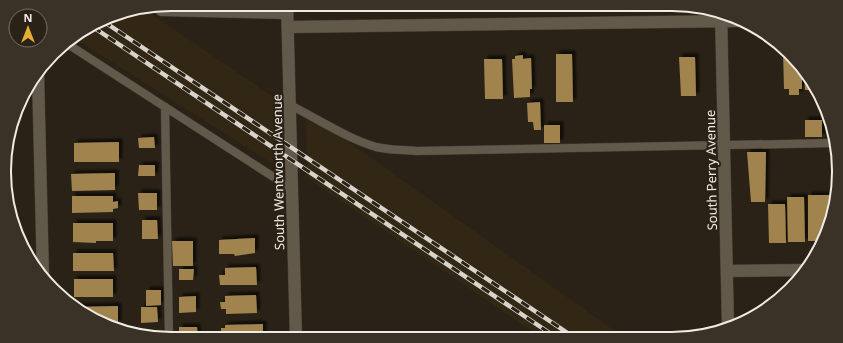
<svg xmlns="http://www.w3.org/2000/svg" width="843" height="343" font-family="'Noto Sans',sans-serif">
  <defs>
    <filter id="shadow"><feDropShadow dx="3.5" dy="-3.5" stdDeviation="1" flood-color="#0009"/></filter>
  </defs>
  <rect width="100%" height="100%" fill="#2a2216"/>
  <g fill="#312714">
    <path d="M 144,9 L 275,98 L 273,164 L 74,38 L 117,13 Z"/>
    <path d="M 306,119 L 346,140 L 625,338 L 542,338 L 307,178 Z"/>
  </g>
  <g fill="#a1844e" filter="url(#shadow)">
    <path d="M 783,51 L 786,51 L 802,72 L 802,89 L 799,89 L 799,95 L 789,95 L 789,89 L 784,89 Z"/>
    <path d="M 556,54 L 572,54 L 573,102 L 556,102 Z"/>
    <path d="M 523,55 L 523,59 L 531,58 L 532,89 L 530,89 L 530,97 L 514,98 L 512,59 L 515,59 L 515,56 Z"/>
    <path d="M 679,57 L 695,57 L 696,96 L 681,96 Z"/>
    <path d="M 484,59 L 502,59 L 503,99 L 485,99 Z"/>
    <path d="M 804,75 L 816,90 L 805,90 Z"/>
    <path d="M 540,102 L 541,130 L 534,130 L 533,122 L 528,122 L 527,103 Z"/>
    <rect x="805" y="120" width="17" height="17"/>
    <rect x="544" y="125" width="16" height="18"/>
    <path d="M 154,137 L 155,148 L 139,148 L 138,138 Z"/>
    <path d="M 119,142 L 119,162 L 74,162 L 74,143 Z"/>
    <path d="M 747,152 L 766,152 L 765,202 L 751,202 Z"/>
    <path d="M 835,155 L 837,155 L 839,160 L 837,173 L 835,173 Z"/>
    <path d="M 139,165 L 155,165 L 155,176 L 138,176 Z"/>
    <path d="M 115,173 L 115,190 L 72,191 L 71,174 Z"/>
    <path d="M 138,193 L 157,193 L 157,210 L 139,210 Z"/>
    <path d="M 808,195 L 829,195 L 829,228 L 823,236 L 822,241 L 808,241 Z"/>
    <path d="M 72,196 L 113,196 L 113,202 L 118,201 L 118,208 L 113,209 L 113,212 L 72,213 Z"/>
    <path d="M 787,197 L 804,197 L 805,242 L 788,242 Z"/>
    <path d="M 768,204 L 785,204 L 786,243 L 769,243 Z"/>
    <path d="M 142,220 L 157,220 L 158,239 L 142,239 Z"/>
    <path d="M 73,223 L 113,223 L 113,241 L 96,241 L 96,243 L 73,242 Z"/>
    <path d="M 255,238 L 255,253 L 235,256 L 234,254 L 219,254 L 219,240 Z"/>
    <path d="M 172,241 L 193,241 L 193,266 L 173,266 Z"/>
    <path d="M 73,253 L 113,253 L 114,271 L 73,271 Z"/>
    <path d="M 256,267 L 257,285 L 220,285 L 219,275 L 225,275 L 225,268 Z"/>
    <path d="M 179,269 L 194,269 L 193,280 L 179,280 Z"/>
    <rect x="74" y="279" width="39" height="18"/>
    <path d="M 146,290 L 161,290 L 161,305 L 146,306 Z"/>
    <path d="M 256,295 L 257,313 L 226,314 L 226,309 L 221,309 L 220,302 L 225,302 L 225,296 Z"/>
    <path d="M 196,296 L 196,312 L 179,313 L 179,297 Z"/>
    <path d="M 118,306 L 118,324 L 107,324 L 75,307 Z"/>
    <path d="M 141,307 L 157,307 L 158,322 L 141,323 Z"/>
    <path d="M 263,324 L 263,339 L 225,339 L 225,334 L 221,334 L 221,328 L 225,328 L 225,325 Z"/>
    <path d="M 179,327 L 197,327 L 198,339 L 179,339 Z"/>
  </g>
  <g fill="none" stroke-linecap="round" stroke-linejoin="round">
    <g stroke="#433d34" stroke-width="9">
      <g id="lane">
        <path d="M 154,7 L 161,12 L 288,15"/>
        <path d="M 66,43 L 292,189"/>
        <path d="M 290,105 C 318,119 346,138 376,147 C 389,150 403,150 416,151 L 834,143"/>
        <path d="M 165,107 L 169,339"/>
      </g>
    </g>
    <g stroke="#433d34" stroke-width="13">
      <g id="street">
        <path d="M 721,12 L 728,327"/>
        <path d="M 288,27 L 739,21"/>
        <path d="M 38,74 L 43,276"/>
        <path d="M 727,271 L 806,270"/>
      </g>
    </g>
    <g stroke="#433d34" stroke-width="13">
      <path id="secondary" d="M 287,4 L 296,339"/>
    </g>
    <use href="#lane" stroke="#62594b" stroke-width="8"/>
    <use href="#street" stroke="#62594b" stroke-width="12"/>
    <use href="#secondary" stroke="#62594b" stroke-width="12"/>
    <g stroke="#d9d4cb" stroke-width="4.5">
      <g id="rail">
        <path d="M 103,21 L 575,338"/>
        <path d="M 93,27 L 557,338"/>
      </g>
    </g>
    <use href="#rail" stroke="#2a2216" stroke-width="3" stroke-dasharray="9" stroke-linecap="butt"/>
  </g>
  <g text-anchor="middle" stroke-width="4" stroke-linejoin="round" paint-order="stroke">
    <g font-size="13" fill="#f0ebe3" stroke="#2a2216">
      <text transform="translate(711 170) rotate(-91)" y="5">South Perry Avenue</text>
      <text transform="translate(278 172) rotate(-91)" y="5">South Wentworth Avenue</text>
    </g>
  </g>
  <path d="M0 0H843V343H0ZM171 11H672A160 160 0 0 1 832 171V172A160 160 0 0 1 672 332H171A160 160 0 0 1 11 172V171A160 160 0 0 1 171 11Z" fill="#3a3226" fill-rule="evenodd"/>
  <path fill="none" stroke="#f0ebe3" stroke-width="2" d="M171 11H672A160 160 0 0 1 832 171V172A160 160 0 0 1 672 332H171A160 160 0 0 1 11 172V171A160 160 0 0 1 171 11Z"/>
  <g transform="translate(28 28)"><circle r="19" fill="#2a2216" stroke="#797268"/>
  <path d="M0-3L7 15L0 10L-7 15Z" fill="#e1af34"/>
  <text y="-6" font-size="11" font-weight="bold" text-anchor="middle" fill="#f0ebe3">N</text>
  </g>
</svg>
